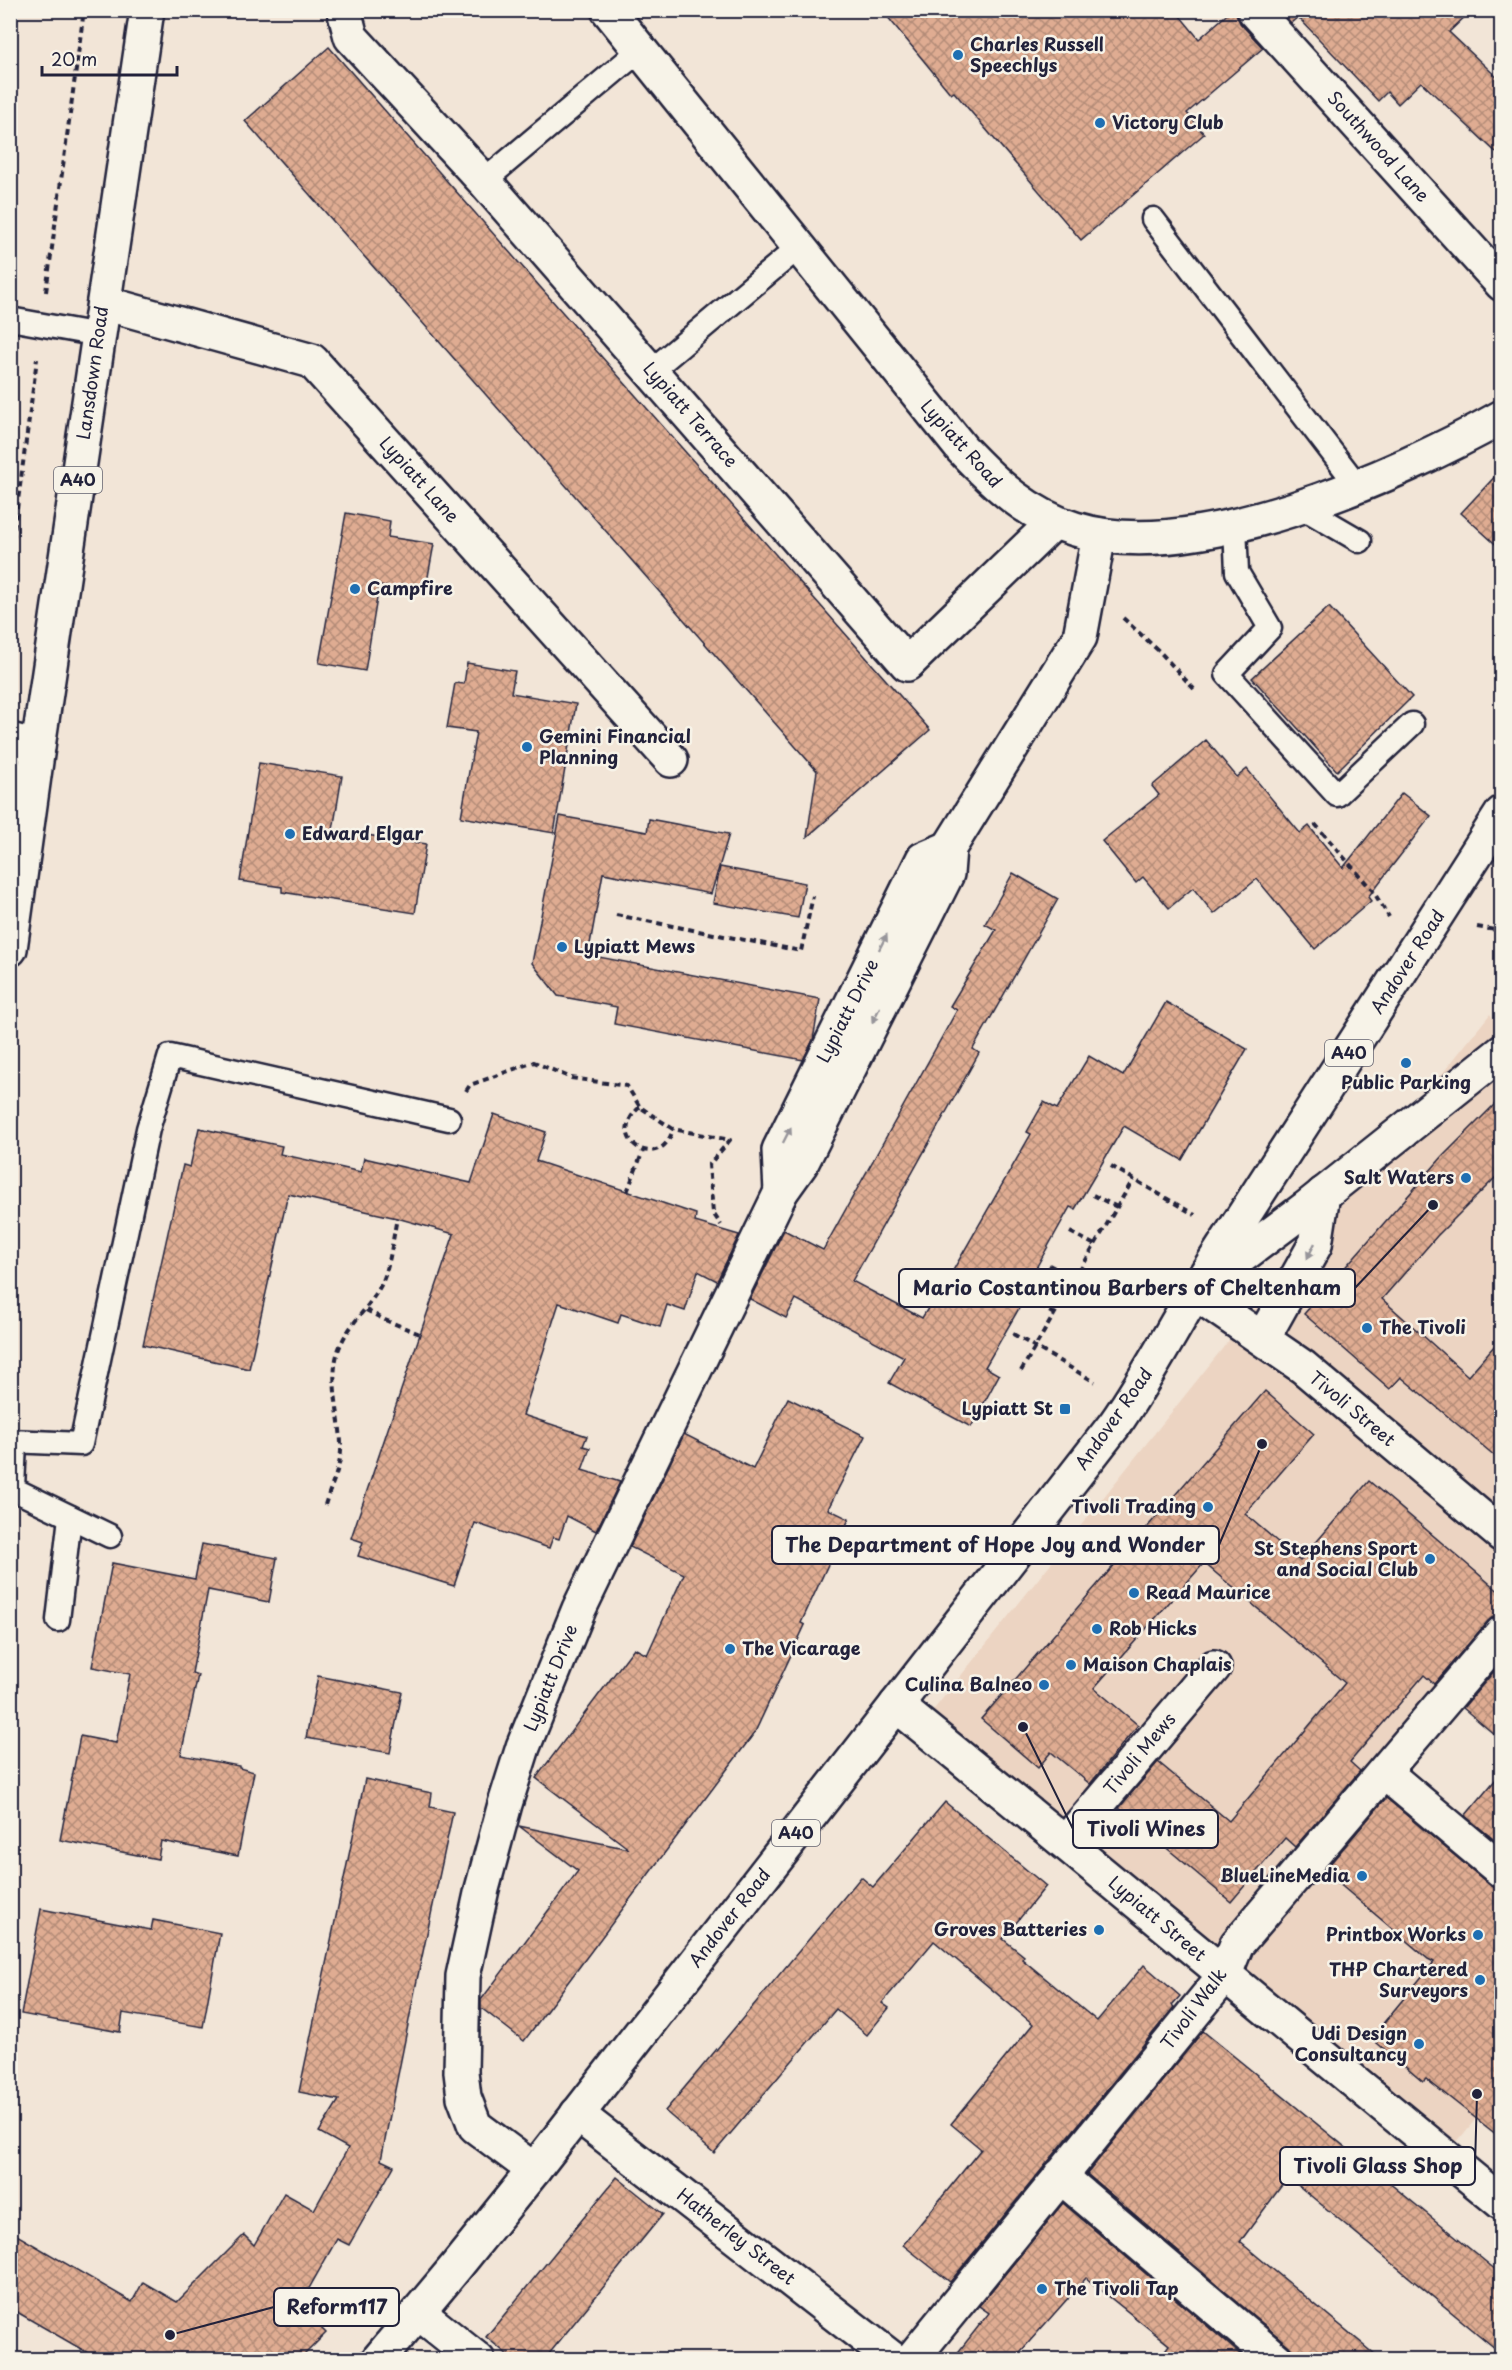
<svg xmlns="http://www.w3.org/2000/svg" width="1512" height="2370" font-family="'Playpen Sans',sans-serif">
  <defs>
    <pattern id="building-cross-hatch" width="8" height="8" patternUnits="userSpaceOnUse" patternTransform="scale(1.5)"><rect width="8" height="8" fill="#dfac92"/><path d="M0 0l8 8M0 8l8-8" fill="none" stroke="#b48c78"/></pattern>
  </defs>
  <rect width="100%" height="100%" fill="#f2e5d7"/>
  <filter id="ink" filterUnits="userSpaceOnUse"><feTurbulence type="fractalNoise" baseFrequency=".0167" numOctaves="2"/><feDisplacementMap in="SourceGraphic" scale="12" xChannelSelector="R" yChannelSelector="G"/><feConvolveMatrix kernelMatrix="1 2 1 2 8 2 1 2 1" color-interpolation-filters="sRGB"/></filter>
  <g filter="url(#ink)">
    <path fill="#ecd4c2" d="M 1490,1014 L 1502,1032 L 1501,1646 L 1409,1770 L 1501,1854 L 1501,2088 L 1452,2148 L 927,1718 Z"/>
    <g fill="url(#building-cross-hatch)" stroke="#22223b" stroke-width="1.5">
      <path d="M 882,10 L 1175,10 L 1199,39 L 1232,10 L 1236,10 L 1240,23 L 1263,48 L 1187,113 L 1204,134 L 1081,240 L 954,92 L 951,94 Z"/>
      <path d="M 1280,10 L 1472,10 L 1449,32 L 1502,82 L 1502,158 L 1421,82 L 1398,104 L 1387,92 L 1378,101 L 1298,17 L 1291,23 Z"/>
      <path d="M 329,47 L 930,730 L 807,837 L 817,771 L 245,121 Z"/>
      <path d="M 1502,469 L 1502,550 L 1461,513 Z"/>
      <path d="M 346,513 L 390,521 L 388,537 L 434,544 L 425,593 L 379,586 L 365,671 L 319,663 Z"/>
      <path d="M 1329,607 L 1412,697 L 1337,771 L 1252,678 Z"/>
      <path d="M 467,663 L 515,671 L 511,693 L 576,704 L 554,833 L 461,817 L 476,732 L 447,728 L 455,683 L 464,684 Z"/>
      <path d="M 1206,740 L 1237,777 L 1247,769 L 1300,833 L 1309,826 L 1343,868 L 1402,793 L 1431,816 L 1368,897 L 1371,901 L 1315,949 L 1257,879 L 1214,914 L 1193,888 L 1169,908 L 1143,877 L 1136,883 L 1102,841 L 1159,795 L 1152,786 Z"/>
      <path d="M 259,763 L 342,776 L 333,830 L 426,844 L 415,913 L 282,892 L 282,887 L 240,881 Z"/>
      <path d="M 560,816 L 647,832 L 649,819 L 729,834 L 711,894 L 603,873 L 588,955 L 820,999 L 813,1040 L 803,1060 L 614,1024 L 617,1007 L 558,996 L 532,963 Z"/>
      <path d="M 720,867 L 805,883 L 798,918 L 713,903 Z"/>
      <path d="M 1013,873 L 1058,899 L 973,1049 L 979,1053 L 852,1281 L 922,1318 L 941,1287 L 943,1288 L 1031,1134 L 1027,1132 L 1044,1102 L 1057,1109 L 1089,1056 L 1123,1076 L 1166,1002 L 1247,1049 L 1182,1160 L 1124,1126 L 1075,1209 L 1070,1207 L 1031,1277 L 1036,1279 L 985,1367 L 999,1375 L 971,1427 L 889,1383 L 904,1357 L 796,1299 L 786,1318 L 750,1299 L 784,1230 L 823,1250 L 957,1010 L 950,1006 L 996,930 L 985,924 Z"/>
      <path d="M 1502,1097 L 1502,1171 L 1437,1236 L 1382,1299 L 1468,1376 L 1502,1337 L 1502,1462 L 1401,1377 L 1390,1389 L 1304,1314 L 1443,1156 Z"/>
      <path d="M 494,1114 L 546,1132 L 536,1161 L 696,1214 L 695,1222 L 739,1235 L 717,1281 L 698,1271 L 685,1311 L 667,1305 L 660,1327 L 621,1314 L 618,1323 L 559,1303 L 523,1415 L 587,1436 L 583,1446 L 590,1448 L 582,1470 L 620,1482 L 596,1531 L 567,1516 L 559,1539 L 553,1537 L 549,1548 L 475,1523 L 454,1586 L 358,1556 L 363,1542 L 351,1538 L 454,1234 L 397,1218 L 288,1194 L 249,1369 L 143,1345 L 183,1165 L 190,1167 L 199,1128 L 282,1146 L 280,1154 L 361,1172 L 364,1158 L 471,1183 Z"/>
      <path d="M 1265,1391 L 1314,1434 L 1245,1514 L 1300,1561 L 1369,1481 L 1502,1594 L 1502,1615 L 1495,1616 L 1488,1621 L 1434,1684 L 1424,1675 L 1350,1762 L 1360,1771 L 1295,1847 L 1285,1838 L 1231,1902 L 1119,1808 L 1158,1762 L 1229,1821 L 1345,1683 L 1204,1563 L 1094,1688 L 1138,1725 L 1090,1784 L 1051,1752 L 1038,1768 L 981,1719 Z"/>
      <path d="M 788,1398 L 865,1436 L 828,1509 L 849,1519 L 801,1623 L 805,1625 L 755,1732 L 524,2041 L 481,2008 L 481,2000 L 578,1871 L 519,1826 L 629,1849 L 536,1778 L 634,1648 L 647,1655 L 684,1574 L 630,1547 L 684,1434 L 753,1469 Z"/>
      <path d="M 202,1544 L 277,1558 L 269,1602 L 208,1590 L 192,1673 L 198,1675 L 181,1755 L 239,1766 L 239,1768 L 254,1772 L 238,1856 L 161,1841 L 158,1859 L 60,1840 L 80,1736 L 116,1743 L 130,1674 L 92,1667 L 112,1563 L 195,1579 Z"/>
      <path d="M 1502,1662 L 1502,1741 L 1463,1708 Z"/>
      <path d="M 318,1676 L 402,1692 L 390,1753 L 306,1738 Z"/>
      <path d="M 1502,1772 L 1502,1846 L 1465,1816 Z"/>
      <path d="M 365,1779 L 432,1793 L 430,1807 L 453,1812 L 417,1980 L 381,2160 L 394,2166 L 349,2245 L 337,2239 L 299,2306 L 326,2333 L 299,2360 L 100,2360 L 10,2308 L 10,2231 L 132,2302 L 143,2282 L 177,2302 L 244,2235 L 254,2245 L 284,2193 L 314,2210 L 348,2148 L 319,2132 L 339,2100 L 299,2092 Z"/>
      <path d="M 1386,1798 L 1490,1885 L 1502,1889 L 1502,2139 L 1426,2079 L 1423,2082 L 1371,2038 L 1434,1962 L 1428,1959 L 1324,1871 Z"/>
      <path d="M 945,1802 L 1046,1886 L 1003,1939 L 1024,1956 L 1022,1959 L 1097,2021 L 1144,1965 L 1180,1996 L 1172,2005 L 1174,2007 L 950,2282 L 903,2245 L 981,2149 L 951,2124 L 1033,2024 L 934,1941 L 882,2003 L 889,2008 L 867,2035 L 836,2009 L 714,2153 L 665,2111 L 861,1877 L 873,1887 Z"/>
      <path d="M 41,1909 L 151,1930 L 153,1920 L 220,1933 L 203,2027 L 123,2013 L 120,2032 L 21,2014 Z"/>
      <path d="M 1203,2031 L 1502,2275 L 1502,2354 L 1288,2177 L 1240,2242 L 1382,2360 L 1295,2360 L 1294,2353 L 1289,2346 L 1087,2174 Z"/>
      <path d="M 617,2177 L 663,2214 L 544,2360 L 514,2360 L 486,2337 Z"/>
      <path d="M 1063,2203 L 1247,2360 L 1158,2360 L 1169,2345 L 1086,2278 L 1013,2360 L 952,2360 L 989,2313 L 979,2306 Z"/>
    </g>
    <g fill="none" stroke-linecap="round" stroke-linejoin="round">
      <g stroke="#22223b" stroke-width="27">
        <g id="service">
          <path d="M 484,181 L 640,50"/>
          <path d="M 1153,219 L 1357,485"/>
          <path d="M 10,319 L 99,335"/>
          <path d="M 651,371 L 799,247"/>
          <path d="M 1300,506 L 1360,541"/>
          <path d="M 1235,526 L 1237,572 L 1270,628 L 1227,674 L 1337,795 L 1412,724"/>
          <path d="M 10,1441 L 81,1444 L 148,1129 L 170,1056 L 449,1119"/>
          <path d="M 15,1441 L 13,1489 L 110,1536"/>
          <path d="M 58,1620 L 70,1517"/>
        </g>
      </g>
      <g stroke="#22223b" stroke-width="38">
        <g id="minor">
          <path d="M 344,10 L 351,37 L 484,181 L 907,664 L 1054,522"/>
          <path d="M 608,10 L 962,449 C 995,484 1028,515 1075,529 C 1194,566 1397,476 1502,417"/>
          <path d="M 1254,10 L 1502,284"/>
          <path d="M 104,303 L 312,361 L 671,760"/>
          <path d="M 10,740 L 38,747"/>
          <path d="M 1502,1052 L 1306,1208 L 1194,1292 L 1303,1367 L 1502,1535"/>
          <path d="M 781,1192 L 779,1150 L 923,859 L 949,848"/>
          <path d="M 1263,1338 L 1315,1245 L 1323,1194"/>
          <path d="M 896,1705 C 1099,1869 1299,2037 1502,2203"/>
          <path d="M 1384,1772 L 1502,1871"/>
          <path d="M 1066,1842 L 1214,1667"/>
          <path d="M 577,2114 L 894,2360"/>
          <path d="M 534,2170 L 475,2126 L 464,2097 L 461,2072 L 463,1976 L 482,1889 L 505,1804 L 523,1747 L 579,1609 L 781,1192 L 801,1164 L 947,874 L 949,848 L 1080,637 L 1099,535"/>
          <path d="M 1060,2176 L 1277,2360"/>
          <path d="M 419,2313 L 478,2360"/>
          <path d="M 911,2360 L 1224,1976 L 1237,1944 L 1502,1633"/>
        </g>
      </g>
      <g stroke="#22223b" stroke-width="38">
        <g id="trunk">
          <path d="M 10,949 L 38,747 L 147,10"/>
          <path d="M 378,2360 L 455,2268 L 534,2170 L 1115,1424 C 1152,1371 1181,1312 1217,1257 C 1312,1109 1408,962 1502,813"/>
        </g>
      </g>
      <g stroke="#22223b" stroke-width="4" stroke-dasharray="6 4.5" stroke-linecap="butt">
        <path d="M 46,292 L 84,10"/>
        <path d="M 10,560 L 37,359"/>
        <path d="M 1123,618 L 1160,652 L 1194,689"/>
        <path d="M 1315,824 L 1373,891 L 1389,917"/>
        <path d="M 616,915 L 801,951 L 813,896"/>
        <path d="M 1477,927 L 1502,931"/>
        <path d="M 466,1091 L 470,1085 L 534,1062 L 571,1078 L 627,1086 L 640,1107 L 673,1129 L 730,1140 L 709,1165 L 713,1213 L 721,1225"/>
        <path d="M 640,1107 C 602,1139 661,1175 673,1129"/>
        <path d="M 1111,1166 L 1195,1215"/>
        <path d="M 627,1192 L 643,1151"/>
        <path d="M 1093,1195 L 1117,1207"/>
        <path d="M 1070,1232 L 1095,1245"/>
        <path d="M 1049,1265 L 1075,1279"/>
        <path d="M 1031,1301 L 1054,1314"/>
        <path d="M 366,1310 L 385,1320 L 420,1334"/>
        <path d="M 1013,1334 L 1095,1382"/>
        <path d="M 1021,1371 L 1134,1178"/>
        <path d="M 325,1505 C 330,1488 340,1469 341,1451 C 342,1421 330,1390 336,1359 C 342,1329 367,1312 381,1285 C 390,1268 393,1237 397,1218"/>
      </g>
      <use href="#service" stroke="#f7f3e8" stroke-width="22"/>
      <use href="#minor" stroke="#f7f3e8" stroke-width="33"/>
      <use href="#trunk" stroke="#f7f3e8" stroke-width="33"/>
    </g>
    <defs><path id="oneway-solid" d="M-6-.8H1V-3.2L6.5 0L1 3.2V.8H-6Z" transform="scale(1.5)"/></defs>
    <g fill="#97959a">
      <use href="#oneway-solid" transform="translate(883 942) rotate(-63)"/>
      <use href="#oneway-solid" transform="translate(876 1015) rotate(117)"/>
      <use href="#oneway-solid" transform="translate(787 1135) rotate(-63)"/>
      <use href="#oneway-solid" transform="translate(1311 1251) rotate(116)"/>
    </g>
  </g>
  <g fill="#1f6fb2" stroke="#f7f3e8" stroke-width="2">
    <circle cx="958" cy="55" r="6"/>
    <circle cx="1100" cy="123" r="6"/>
    <circle cx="355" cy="589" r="6"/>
    <circle cx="527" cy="747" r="6"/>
    <circle cx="290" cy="834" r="6"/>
    <circle cx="562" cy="947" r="6"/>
    <circle cx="1406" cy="1063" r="6"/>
    <circle cx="1466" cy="1178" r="6"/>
    <circle cx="1367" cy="1328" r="6"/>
    <rect x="1059" y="1403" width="12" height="12" rx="3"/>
    <circle cx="1208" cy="1507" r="6"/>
    <circle cx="1430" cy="1559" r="6"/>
    <circle cx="1134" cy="1593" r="6"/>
    <circle cx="1097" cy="1629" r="6"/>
    <circle cx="730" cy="1649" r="6"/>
    <circle cx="1071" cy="1665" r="6"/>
    <circle cx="1044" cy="1685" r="6"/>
    <circle cx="1362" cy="1876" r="6"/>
    <circle cx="1099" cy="1930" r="6"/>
    <circle cx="1478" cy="1935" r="6"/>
    <circle cx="1480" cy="1980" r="6"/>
    <circle cx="1419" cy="2044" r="6"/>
    <circle cx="1042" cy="2289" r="6"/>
  </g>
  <g text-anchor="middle" stroke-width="5" stroke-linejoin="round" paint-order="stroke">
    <g fill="#f7f3e8" stroke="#62616f" stroke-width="1.5">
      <rect x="54" y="467" width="48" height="26" rx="4.5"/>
      <rect x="1325" y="1040" width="48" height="26" rx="4.5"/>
      <rect x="772" y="1820" width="48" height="26" rx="4.5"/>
    </g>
    <g font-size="16" font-weight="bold" fill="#22223b">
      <text x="78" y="486">A40</text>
      <text x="1349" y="1059">A40</text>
      <text x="796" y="1839">A40</text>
    </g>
    <g font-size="18" font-weight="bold" fill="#22223b" stroke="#f7f3e8" text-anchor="start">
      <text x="970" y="51">Charles Russell<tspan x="970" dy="21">Speechlys</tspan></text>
      <text x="1112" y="129">Victory Club</text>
      <text x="367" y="595">Campfire</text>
      <text x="539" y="743">Gemini Financial<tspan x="539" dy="21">Planning</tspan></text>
      <text x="302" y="840">Edward Elgar</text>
      <text x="574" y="953">Lypiatt Mews</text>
      <text x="1406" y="1089" text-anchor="middle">Public Parking</text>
      <text x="1454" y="1184" text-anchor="end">Salt Waters</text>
      <text x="1379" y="1334">The Tivoli</text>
      <text x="1053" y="1415" text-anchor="end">Lypiatt St</text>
      <text x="1196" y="1513" text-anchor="end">Tivoli Trading</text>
      <text x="1418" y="1555" text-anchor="end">St Stephens Sport<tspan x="1418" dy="21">and Social Club</tspan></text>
      <text x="1146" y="1599">Read Maurice</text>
      <text x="1109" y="1635">Rob Hicks</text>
      <text x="742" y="1655">The Vicarage</text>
      <text x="1083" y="1671">Maison Chaplais</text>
      <text x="1032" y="1691" text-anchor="end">Culina Balneo</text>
      <text x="1350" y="1882" text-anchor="end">BlueLineMedia</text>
      <text x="1087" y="1936" text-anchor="end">Groves Batteries</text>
      <text x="1466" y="1941" text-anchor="end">Printbox Works</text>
      <text x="1468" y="1976" text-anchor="end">THP Chartered<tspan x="1468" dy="21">Surveyors</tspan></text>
      <text x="1407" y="2040" text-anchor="end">Udi Design<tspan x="1407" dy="21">Consultancy</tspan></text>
      <text x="1054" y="2295">The Tivoli Tap</text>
    </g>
    <g font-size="18" fill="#22223b" stroke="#f7f3e8">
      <text transform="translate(1378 147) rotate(48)" y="6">Southwood Lane</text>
      <text transform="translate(93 373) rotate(-82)" y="6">Lansdown Road</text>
      <text transform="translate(690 415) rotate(49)" y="6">Lypiatt Terrace</text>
      <text transform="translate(961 444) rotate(48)" y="6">Lypiatt Road</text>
      <text transform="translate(419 480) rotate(48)" y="6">Lypiatt Lane</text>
      <text transform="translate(1408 962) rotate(-57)" y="6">Andover Road</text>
      <text transform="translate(848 1011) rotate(-63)" y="6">Lypiatt Drive</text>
      <text transform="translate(1352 1409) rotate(40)" y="6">Tivoli Street</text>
      <text transform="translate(1114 1419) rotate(-55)" y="6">Andover Road</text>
      <text transform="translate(551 1678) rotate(-68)" y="6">Lypiatt Drive</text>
      <text transform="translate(1140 1754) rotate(-50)" y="6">Tivoli Mews</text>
      <text transform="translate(730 1918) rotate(-52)" y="6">Andover Road</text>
      <text transform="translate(1157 1919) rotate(40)" y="6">Lypiatt Street</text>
      <text transform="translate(1194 2009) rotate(-53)" y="6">Tivoli Walk</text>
      <text transform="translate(736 2237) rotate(38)" y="6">Hatherley Street</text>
    </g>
  </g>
  <path fill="none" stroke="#22223b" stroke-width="2" d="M1433 1205L1355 1288M1262 1444L1219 1545M1023 1727L1073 1829M1477 2094L1475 2166M170 2335L274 2307"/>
  <g fill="#22223b" stroke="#f7f3e8" stroke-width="2">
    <circle cx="1433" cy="1205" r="6"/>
    <circle cx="1262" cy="1444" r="6"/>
    <circle cx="1023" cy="1727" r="6"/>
    <circle cx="1477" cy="2094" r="6"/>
    <circle cx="170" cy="2335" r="6"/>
  </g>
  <g fill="#f7f3e8" stroke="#22223b" stroke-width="2">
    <rect x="899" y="1269" width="456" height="38" rx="6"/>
    <rect x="772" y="1526" width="447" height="38" rx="6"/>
    <rect x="1073" y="1810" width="145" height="38" rx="6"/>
    <rect x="1280" y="2147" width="195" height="38" rx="6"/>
    <rect x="274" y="2288" width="125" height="38" rx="6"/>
  </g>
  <g font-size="20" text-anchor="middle" font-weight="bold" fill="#22223b">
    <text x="1127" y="1295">Mario Costantinou Barbers of Cheltenham</text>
    <text x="995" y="1552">The Department of Hope Joy and Wonder</text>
    <text x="1146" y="1836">Tivoli Wines</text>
    <text x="1378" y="2173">Tivoli Glass Shop</text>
    <text x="337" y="2314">Reform117</text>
  </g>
  <rect width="1512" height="2370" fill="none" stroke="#f7f3e8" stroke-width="36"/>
  <rect x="18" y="18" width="1476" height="2334" fill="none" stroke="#22223b" stroke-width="2" filter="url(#ink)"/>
  <path d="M42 66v9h135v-9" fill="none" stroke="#22223b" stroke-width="3"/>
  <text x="51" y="66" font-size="18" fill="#22223b" stroke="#f7f3e8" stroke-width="4.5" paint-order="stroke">20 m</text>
</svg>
